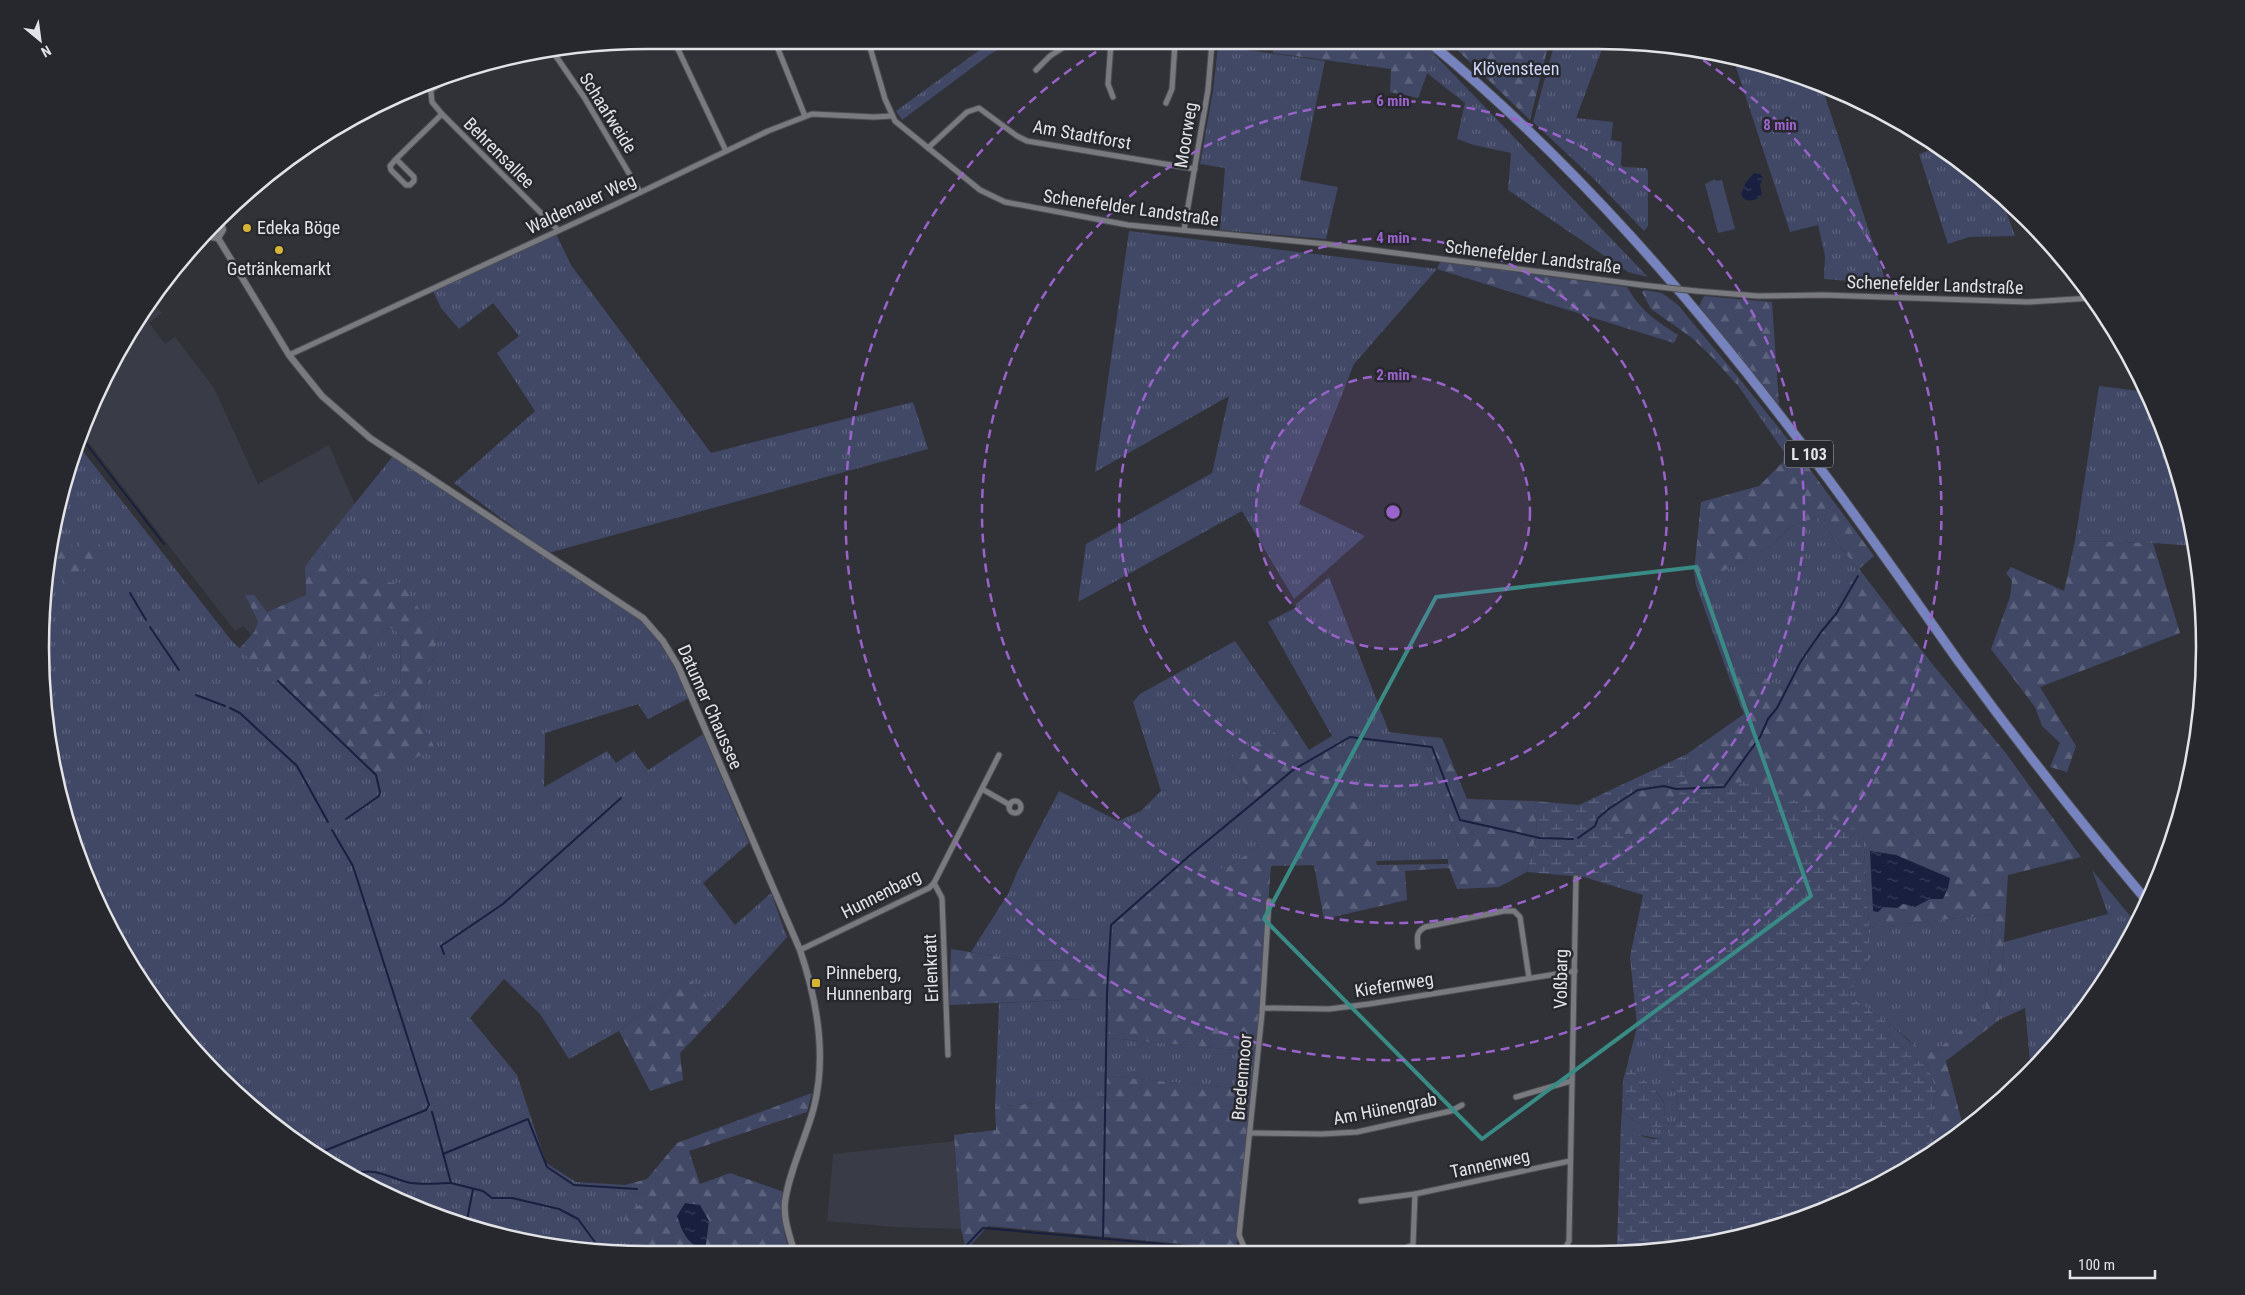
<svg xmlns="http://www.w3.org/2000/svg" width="2245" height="1295" font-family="'Roboto Condensed',sans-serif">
  <defs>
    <pattern id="grass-tufts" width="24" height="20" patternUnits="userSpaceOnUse" patternTransform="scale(1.25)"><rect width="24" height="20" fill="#414866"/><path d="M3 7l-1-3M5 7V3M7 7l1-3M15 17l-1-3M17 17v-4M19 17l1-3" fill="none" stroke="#5c627c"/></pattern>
    <pattern id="forest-firs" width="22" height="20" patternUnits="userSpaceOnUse" patternTransform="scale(1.25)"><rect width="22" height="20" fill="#414866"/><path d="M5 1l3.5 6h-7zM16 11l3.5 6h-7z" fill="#5c627c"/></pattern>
    <pattern id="wetland-marsh" width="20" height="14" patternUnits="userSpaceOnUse" patternTransform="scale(1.25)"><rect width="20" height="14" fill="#414866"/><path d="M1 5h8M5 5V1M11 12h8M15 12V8" fill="none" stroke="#5c627c"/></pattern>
    <pattern id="water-ripples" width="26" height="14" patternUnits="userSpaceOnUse" patternTransform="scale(1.25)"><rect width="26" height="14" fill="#191f3e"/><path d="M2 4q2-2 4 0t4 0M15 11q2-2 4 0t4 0" fill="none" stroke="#3a3f5a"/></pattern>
  </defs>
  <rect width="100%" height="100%" fill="#313237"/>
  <g fill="#393b46">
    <path d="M 151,300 L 162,313 L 149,323 L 165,344 L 175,337 L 214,388 L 258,484 L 329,445 L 355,505 L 305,567 L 306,595 L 267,612 L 254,595 L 258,621 L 255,631 L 251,635 L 243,626 L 235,631 L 82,434 L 103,379 L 143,310 Z"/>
    <path d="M 955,1141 L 961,1229 L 895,1227 L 827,1221 L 833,1154 Z"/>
  </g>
  <g fill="url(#grass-tufts)">
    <path d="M 1605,41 L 1576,118 L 1613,122 L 1611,140 L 1622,142 L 1621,165 L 1623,167 L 1646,168 L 1648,171 L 1648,226 L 1644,231 L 1594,179 L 1533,122 L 1555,42 Z"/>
    <path d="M 988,44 L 1007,44 L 989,55 L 902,120 L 896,111 Z"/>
    <path d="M 1218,46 L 1325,61 L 1300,180 L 1338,187 L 1326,239 L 1220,230 L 1225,168 L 1200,164 L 1213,91 Z"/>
    <path d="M 1434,54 L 1648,277 L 1628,272 L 1508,190 L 1511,153 L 1474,145 L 1457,139 L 1465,103 L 1427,73 Z"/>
    <path d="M 1734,61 L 1793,72 L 1822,87 L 1888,289 L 1847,288 L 1848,281 L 1824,279 L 1825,256 L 1818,225 L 1790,232 Z"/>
    <path d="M 1940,147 L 2001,197 L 2015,236 L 1969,237 L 1948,244 L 1919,154 Z"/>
    <path d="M 1129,231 L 1437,269 L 1354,364 L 1299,504 L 1365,536 L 1294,599 L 1242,511 L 1078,602 L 1086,544 L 1212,473 L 1229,396 L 1095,472 Z"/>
    <path d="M 556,234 L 571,265 L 711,453 L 913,402 L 928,449 L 548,553 L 454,483 L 535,411 L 497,353 L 519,336 L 493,303 L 459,329 L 441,308 L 432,289 Z"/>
    <path d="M 1738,377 L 1786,437 L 1784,452 L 1739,387 Z"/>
    <path d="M 2099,386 L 2147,392 L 2159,415 L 2193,529 L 2195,546 L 2153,543 L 2075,541 Z"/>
    <path d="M 78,445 L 231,640 L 373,779 L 419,718 L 440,627 L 426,620 L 402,584 L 344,576 L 319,548 L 393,456 L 643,620 C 665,646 677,665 689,698 L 648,719 L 638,704 L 545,733 L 544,787 L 607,751 L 616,763 L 634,751 L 648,770 L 703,734 L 749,843 L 703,883 L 735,925 L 771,893 L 787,937 L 721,1010 L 686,976 L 645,1012 L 619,1031 L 569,1059 L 540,1014 L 504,979 L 470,1018 L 517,1075 L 546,1163 L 576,1182 L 625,1185 L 628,1192 L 659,1197 L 657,1209 L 623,1254 L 607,1254 L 452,1223 L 310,1153 L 247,1104 L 166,1018 L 121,951 L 72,843 L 52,766 L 40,648 L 61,490 Z"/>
    <path d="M 1817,517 L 1858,569 L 1788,692 L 1757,673 L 1729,677 L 1696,585 L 1770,547 L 1790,527 Z"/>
    <path d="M 1329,577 L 1389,732 L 1421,736 L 1460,847 L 1448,852 L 1449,859 L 1375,861 L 1341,743 L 1332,736 L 1268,622 L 1297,607 L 1296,604 Z"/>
    <path d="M 384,628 L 395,629 L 401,638 L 400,684 L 385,697 L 373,693 L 363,666 L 370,649 Z"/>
    <path d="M 1235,641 L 1291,722 L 1229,759 L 1256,802 L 1263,844 L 1224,869 L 1110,962 L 1020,960 L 971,952 L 1008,894 L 1018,870 L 1059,791 L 1118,821 L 1141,811 L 1161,791 L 1133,702 L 1140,694 Z"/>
    <path d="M 2092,870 L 2136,923 L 2103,985 L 2031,1072 L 2025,1008 L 1999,1020 L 2004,942 L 2108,914 Z"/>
    <path d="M 1994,914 L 1985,1009 L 1936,1051 L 1927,1052 L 1916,1046 L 1890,1024 L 1848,995 L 1869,960 L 1869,928 Z"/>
    <path d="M 1108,998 L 1109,1038 L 1257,1052 L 1253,1090 L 1107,1076 L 1107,1096 L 995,1107 L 999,1003 Z"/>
    <path d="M 1635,1035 L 1667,1049 L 1663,1056 L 1676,1093 L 1680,1119 L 1673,1125 L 1665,1122 L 1664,1102 L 1653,1087 L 1627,1066 Z"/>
    <path d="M 1622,1112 L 1636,1122 L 1668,1131 L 1669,1136 L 1662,1139 L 1634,1134 L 1621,1122 Z"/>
  </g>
  <g fill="url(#forest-firs)" fill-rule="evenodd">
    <path d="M 1439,42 L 1418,98 L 1390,92 L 1391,69 L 1273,53 L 1274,43 Z"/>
    <path d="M 1449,42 L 1549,42 L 1530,120 Z"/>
    <path d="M 1440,262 L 1627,287 C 1641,311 1655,320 1678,335 L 1674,343 L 1437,269 Z"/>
    <path d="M 1645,290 L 1662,293 L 1678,305 L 1738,377 L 1739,387 L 1711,356 L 1692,338 L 1651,309 L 1642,292 Z"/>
    <path d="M 1704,296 L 1772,302 L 1779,405 L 1699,306 Z"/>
    <path d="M 1786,437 L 1874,556 L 1859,569 L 1933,665 L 2005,752 L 2081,857 L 2008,875 L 1999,1020 L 1946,1061 L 1963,1126 L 1943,1141 L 1933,1139 L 1929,1132 L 1936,1091 L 1928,1066 L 1916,1060 L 1889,1035 L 1890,1024 C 1903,1035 1918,1053 1936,1051 L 1985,1009 L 1994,914 L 1869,928 L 1863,834 L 1685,788 L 1628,839 L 1602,817 L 1638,788 L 1685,781 L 1687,754 L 1744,714 L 1729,677 L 1757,673 L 1788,692 L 1858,569 L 1817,517 L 1790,527 L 1770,547 L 1696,585 L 1694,572 L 1701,502 L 1759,486 L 1783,462 Z"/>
    <path d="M 57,519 L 71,545 L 80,553 L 80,540 L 96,538 L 107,558 L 82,570 L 70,588 L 51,564 Z"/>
    <path d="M 2075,541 L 2153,543 L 2180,633 L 2040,687 L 2076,746 L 2067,772 L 2050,767 L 2060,743 L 2042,726 L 2035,707 L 1991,649 L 2010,597 L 2012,581 L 2006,573 L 2011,567 L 2064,591 Z"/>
    <path d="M 319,548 L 344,576 L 402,584 L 426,619 L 440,627 L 419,718 L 435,748 L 373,779 L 239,649 L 255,631 L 258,621 L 245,595 L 254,595 L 267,612 L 306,595 L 305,567 ZM 384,628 L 395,629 L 401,638 L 400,684 L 385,697 L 373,693 L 363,666 L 370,649 Z"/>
    <path d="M 1291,722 L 1309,750 L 1332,736 L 1341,743 L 1377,865 L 1448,864 L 1448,852 L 1460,847 L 1421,736 L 1442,738 L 1467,799 L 1534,801 L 1537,831 L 1527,872 L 1499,887 L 1457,889 L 1449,868 L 1405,871 L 1407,900 L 1324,919 L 1314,865 L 1271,866 L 1257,1052 L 1109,1038 L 1108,998 L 949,1005 L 951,949 L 1020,960 L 1109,962 L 1114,924 L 1190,858 L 1224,869 L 1263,844 L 1237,820 L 1256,802 L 1229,759 Z"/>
    <path d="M 686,976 L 721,1010 L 680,1053 L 683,1080 L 650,1091 L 619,1031 L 645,1012 Z"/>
    <path d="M 1107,1076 L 1253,1090 L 1236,1249 L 988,1226 L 966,1250 L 961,1229 L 954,1135 L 996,1130 L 995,1107 L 1107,1096 Z"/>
    <path d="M 812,1093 L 807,1112 L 689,1151 L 700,1184 L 730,1173 L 784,1192 C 778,1213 784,1233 790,1254 L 623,1254 L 632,1243 L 622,1203 L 657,1209 L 659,1197 L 627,1192 L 625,1185 L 647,1179 L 677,1143 Z"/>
    <path d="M 1650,1243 L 1673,1247 L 1638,1254 L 1609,1254 L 1617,1246 Z"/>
  </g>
  <path fill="url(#wetland-marsh)" d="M 1687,754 L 1685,781 L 1638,788 L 1602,817 L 1628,839 L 1685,788 L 1754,781 L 1863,833 L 1869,928 L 1869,960 L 1848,995 L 1890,1024 L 1889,1035 L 1916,1060 L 1928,1066 L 1936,1091 L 1929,1132 L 1933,1139 L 1943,1141 L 1901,1173 L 1793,1223 L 1675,1246 L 1650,1243 L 1617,1246 L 1621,1122 C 1634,1134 1652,1145 1669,1135 L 1668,1131 L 1636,1122 L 1622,1112 L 1623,1081 L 1627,1066 L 1653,1087 L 1664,1103 L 1665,1122 L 1673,1125 L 1680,1119 L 1676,1093 L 1669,1075 L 1653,1064 L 1663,1056 L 1667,1049 L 1635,1035 L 1637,1025 L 1630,957 L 1643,895 L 1584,877 L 1527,872 L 1537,831 L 1534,801 L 1579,805 Z"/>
  <g fill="#414866">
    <path d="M 1715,179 L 1716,181 L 1722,180 L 1735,229 L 1718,233 L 1705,184 Z"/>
    <path d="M 1617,1246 L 1609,1254 L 1562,1254 L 1575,1247 Z"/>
  </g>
  <g fill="url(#water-ripples)">
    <path d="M 1754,173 L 1760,174 L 1763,178 L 1760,185 L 1762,195 C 1756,201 1745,204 1741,194 L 1746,182 Z"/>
    <path d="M 1870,851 L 1896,855 L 1950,878 L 1948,888 L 1943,899 L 1930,899 L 1915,907 L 1903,904 L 1897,908 L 1883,907 L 1878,912 L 1873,911 Z"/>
    <path d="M 685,1203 L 700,1205 L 709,1221 L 705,1251 C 687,1244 682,1232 677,1216 Z"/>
  </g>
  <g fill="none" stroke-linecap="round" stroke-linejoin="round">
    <g stroke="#191f3e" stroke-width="2">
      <path d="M 81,437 L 164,544"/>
      <path d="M 130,593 L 146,620"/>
      <path d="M 150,627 L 179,670"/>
      <path d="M 278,681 L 376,775 L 380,792 L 379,796 L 346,819"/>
      <path d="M 196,695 L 225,706"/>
      <path d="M 230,708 L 240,713 L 297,766 L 328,822"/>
      <path d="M 1578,838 L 1595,826 L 1598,818 L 1610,808 L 1638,790 L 1664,786 L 1676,789 L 1724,787 L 1760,737 L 1768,719 L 1777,708 L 1801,661 L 1821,632 L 1836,614 L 1858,576"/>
      <path d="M 444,954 L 441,946 L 503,904 L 621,798"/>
      <path d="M 432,1112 L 451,1183 L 483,1191 L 492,1198 L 512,1198 L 559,1209 L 578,1219 L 603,1253"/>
      <path d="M 443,1154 L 528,1119 L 547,1167 L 574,1185 L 637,1189"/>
      <path d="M 314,1155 L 426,1110 L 429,1105 L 353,866 L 332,830"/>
      <path d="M 354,1174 C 375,1166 391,1179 411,1183 C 424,1185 439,1183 451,1183"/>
      <path d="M 466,1225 L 473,1189"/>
      <path d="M 1103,1239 L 1107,993 L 1111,925 L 1189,856 L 1293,770 L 1350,737 L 1432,747 L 1460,820 L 1540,838 L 1573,839"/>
      <path d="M 952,1254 L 963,1249 L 983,1228 L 1231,1250 L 1232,1254"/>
    </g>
    <g stroke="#4d4e52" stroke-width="7">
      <g id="minor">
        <path d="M 1111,43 L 1108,84 L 1113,97"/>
        <path d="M 776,44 L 805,116"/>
        <path d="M 869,44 L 885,99 L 895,121 L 980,190 L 1005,202 L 1128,225 L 1326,244 L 1642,285"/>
        <path d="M 676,45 L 726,151"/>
        <path d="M 551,49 L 584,97 L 640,192"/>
        <path d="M 1036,70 L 1050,56 L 1070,43"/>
        <path d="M 430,82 L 432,102 L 442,114 L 558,230"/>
        <path d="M 416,87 L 431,90 L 460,70"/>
        <path d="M 1166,103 L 1172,89 L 1175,43"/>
        <path d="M 928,148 L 967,112 L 979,108 L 1017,136 L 1027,141 L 1195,169"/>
        <path d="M 396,159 L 414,177 L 414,181 L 410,185 L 406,185 L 391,170 L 390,166 L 396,159 L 442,114"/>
        <path d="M 219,222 L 223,213"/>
        <path d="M 1184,230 L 1208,90 L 1212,43"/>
        <path d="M 1696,291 L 1758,296 L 1823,295 L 2028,302 L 2092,298"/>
        <path d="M 289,355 L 614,205 L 768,131 L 812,114 L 874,117 L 892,116"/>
        <path d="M 982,789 L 1010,805"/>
        <circle cx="1015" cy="807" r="6"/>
        <path d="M 934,883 L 942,898 L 948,1055"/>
        <path d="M 1418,947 C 1417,937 1416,932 1425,927 L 1504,911 L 1514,911 L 1520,917 L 1529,978"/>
        <path d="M 800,950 L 929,888 L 934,883 L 999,755"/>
        <path d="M 1262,1008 L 1329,1009 L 1369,1004 L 1575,971"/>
        <path d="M 1516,1097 L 1571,1081"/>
        <path d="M 1251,1133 L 1322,1134 L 1357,1132 L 1451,1111 L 1462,1105"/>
        <path d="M 1361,1201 L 1415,1194 L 1570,1161"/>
        <path d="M 1247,1254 L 1239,1235 L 1262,1013 L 1269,901"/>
        <path d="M 1389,1254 L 1413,1245 L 1415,1194"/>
        <path d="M 1555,1254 L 1565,1249 L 1569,1241 L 1576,878"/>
      </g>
    </g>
    <g stroke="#4d4e52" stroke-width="8">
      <g id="tertiary">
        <path d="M 215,222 L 222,226 L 223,230 L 218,238"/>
        <path d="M 206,232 L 210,237 L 218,238"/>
        <path d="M 218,238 L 289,355 L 322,396 L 370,438 L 643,618 L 663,641 L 678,666 L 800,950 C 817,1000 827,1055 814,1107 C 806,1138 789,1171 785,1202 C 783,1219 790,1237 795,1254"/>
      </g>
    </g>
    <g stroke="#4d4e52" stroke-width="11">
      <path id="primary" d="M 1429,42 C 1573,160 1699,307 1811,456 C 1862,523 1910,593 1959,662 C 2019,744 2082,824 2147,901"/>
    </g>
    <use href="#minor" stroke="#797a80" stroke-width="5"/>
    <use href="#tertiary" stroke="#797a80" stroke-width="6"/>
    <use href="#primary" stroke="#7783be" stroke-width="9"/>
    <g stroke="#4d4e52" stroke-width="7" stroke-linecap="butt">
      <path id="minor-bridge" d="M 1642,285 L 1696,291"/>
    </g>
    <use href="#minor-bridge" stroke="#797a80" stroke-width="5"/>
  </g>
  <path fill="none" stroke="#398c86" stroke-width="4" stroke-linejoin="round" d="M 1696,567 L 1811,896 L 1482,1139 L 1264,919 L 1436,597 Z"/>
  <circle cx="1393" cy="512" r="137" fill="#9a63cb" fill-opacity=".12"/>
  <g fill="none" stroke="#9a63cb" stroke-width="2.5" stroke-dasharray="9 6">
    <circle cx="1393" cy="512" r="137"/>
    <circle cx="1393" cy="512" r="274"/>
    <circle cx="1393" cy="512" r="411"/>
    <path d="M1691 52A548 548 0 1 1 1107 45"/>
  </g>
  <g fill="#d6b534" stroke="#27282d" stroke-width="2">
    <circle cx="247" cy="228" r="5"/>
    <circle cx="279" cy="250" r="5"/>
    <rect x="811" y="978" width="10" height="10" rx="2.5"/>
  </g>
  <g text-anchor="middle" stroke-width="5" stroke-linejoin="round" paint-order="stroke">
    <rect fill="#27282d" stroke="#aaabae" stroke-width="1" x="1785" y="440.5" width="48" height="27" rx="4"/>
    <g font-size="16" font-weight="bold" fill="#e2e3e6">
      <text x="1809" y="460">L 103</text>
    </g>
    <g font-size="18" fill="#cdd7fc" stroke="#27282d">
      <text x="1516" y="75">Klövensteen</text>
    </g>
    <g font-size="18" fill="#e2e3e6" stroke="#27282d">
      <text transform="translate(608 113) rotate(58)" y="6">Schaafweide</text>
      <text transform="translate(1082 135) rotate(10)" y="6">Am Stadtforst</text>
      <text transform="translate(1186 135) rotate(-81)" y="6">Moorweg</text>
      <text transform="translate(499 153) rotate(45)" y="6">Behrensallee</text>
      <text transform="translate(581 204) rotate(-25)" y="6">Waldenauer Weg</text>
      <text transform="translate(1131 208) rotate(8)" y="6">Schenefelder Landstraße</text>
      <text transform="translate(1533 257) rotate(7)" y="6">Schenefelder Landstraße</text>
      <text transform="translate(1935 285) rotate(2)" y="6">Schenefelder Landstraße</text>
      <text transform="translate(710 707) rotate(66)" y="6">Datumer Chaussee</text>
      <text transform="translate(881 894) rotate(-27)" y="6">Hunnenbarg</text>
      <text transform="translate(931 968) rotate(-92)" y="6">Erlenkratt</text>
      <text transform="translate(1561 979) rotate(-89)" y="6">Voßbarg</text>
      <text transform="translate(1394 985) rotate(-9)" y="6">Kiefernweg</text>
      <text transform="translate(1242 1077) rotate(-85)" y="6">Bredenmoor</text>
      <text transform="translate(1385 1109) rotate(-11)" y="6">Am Hünengrab</text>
      <text transform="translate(1490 1164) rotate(-12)" y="6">Tannenweg</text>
    </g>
    <g font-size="18" fill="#e2e3e6" stroke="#27282d" text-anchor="start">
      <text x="257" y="234">Edeka Böge</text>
      <text x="279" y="275" text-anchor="middle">Getränkemarkt</text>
      <text x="826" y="979">Pinneberg,<tspan x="826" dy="21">Hunnenbarg</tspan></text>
    </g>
  </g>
  <path d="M0 0H2245V1295H0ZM647 49H1598A598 598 0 0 1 2196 647V648A598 598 0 0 1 1598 1246H647A598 598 0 0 1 49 648V647A598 598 0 0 1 647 49Z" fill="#27282d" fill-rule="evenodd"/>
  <path fill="none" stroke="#e2e3e6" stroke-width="2.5" d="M647 49H1598A598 598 0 0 1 2196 647V648A598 598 0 0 1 1598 1246H647A598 598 0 0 1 49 648V647A598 598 0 0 1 647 49Z"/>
  <circle cx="1393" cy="512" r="8" fill="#9a63cb" stroke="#27282d" stroke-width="2.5"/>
  <g font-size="15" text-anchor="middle" font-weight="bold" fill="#9a63cb" stroke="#27282d" stroke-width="5" stroke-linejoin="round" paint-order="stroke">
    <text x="1393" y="106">6 min</text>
    <text x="1780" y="130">8 min</text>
    <text x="1393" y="243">4 min</text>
    <text x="1393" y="380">2 min</text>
  </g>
  <g transform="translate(40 40) rotate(151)" stroke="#27282d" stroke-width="4" paint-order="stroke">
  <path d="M0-4L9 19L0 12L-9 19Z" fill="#e2e3e6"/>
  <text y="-8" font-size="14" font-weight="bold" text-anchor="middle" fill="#e2e3e6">N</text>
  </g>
  <path d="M2070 1270v8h85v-8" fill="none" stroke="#e2e3e6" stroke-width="2.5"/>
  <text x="2078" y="1270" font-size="15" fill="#e2e3e6" stroke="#27282d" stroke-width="4" paint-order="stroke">100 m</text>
</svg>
